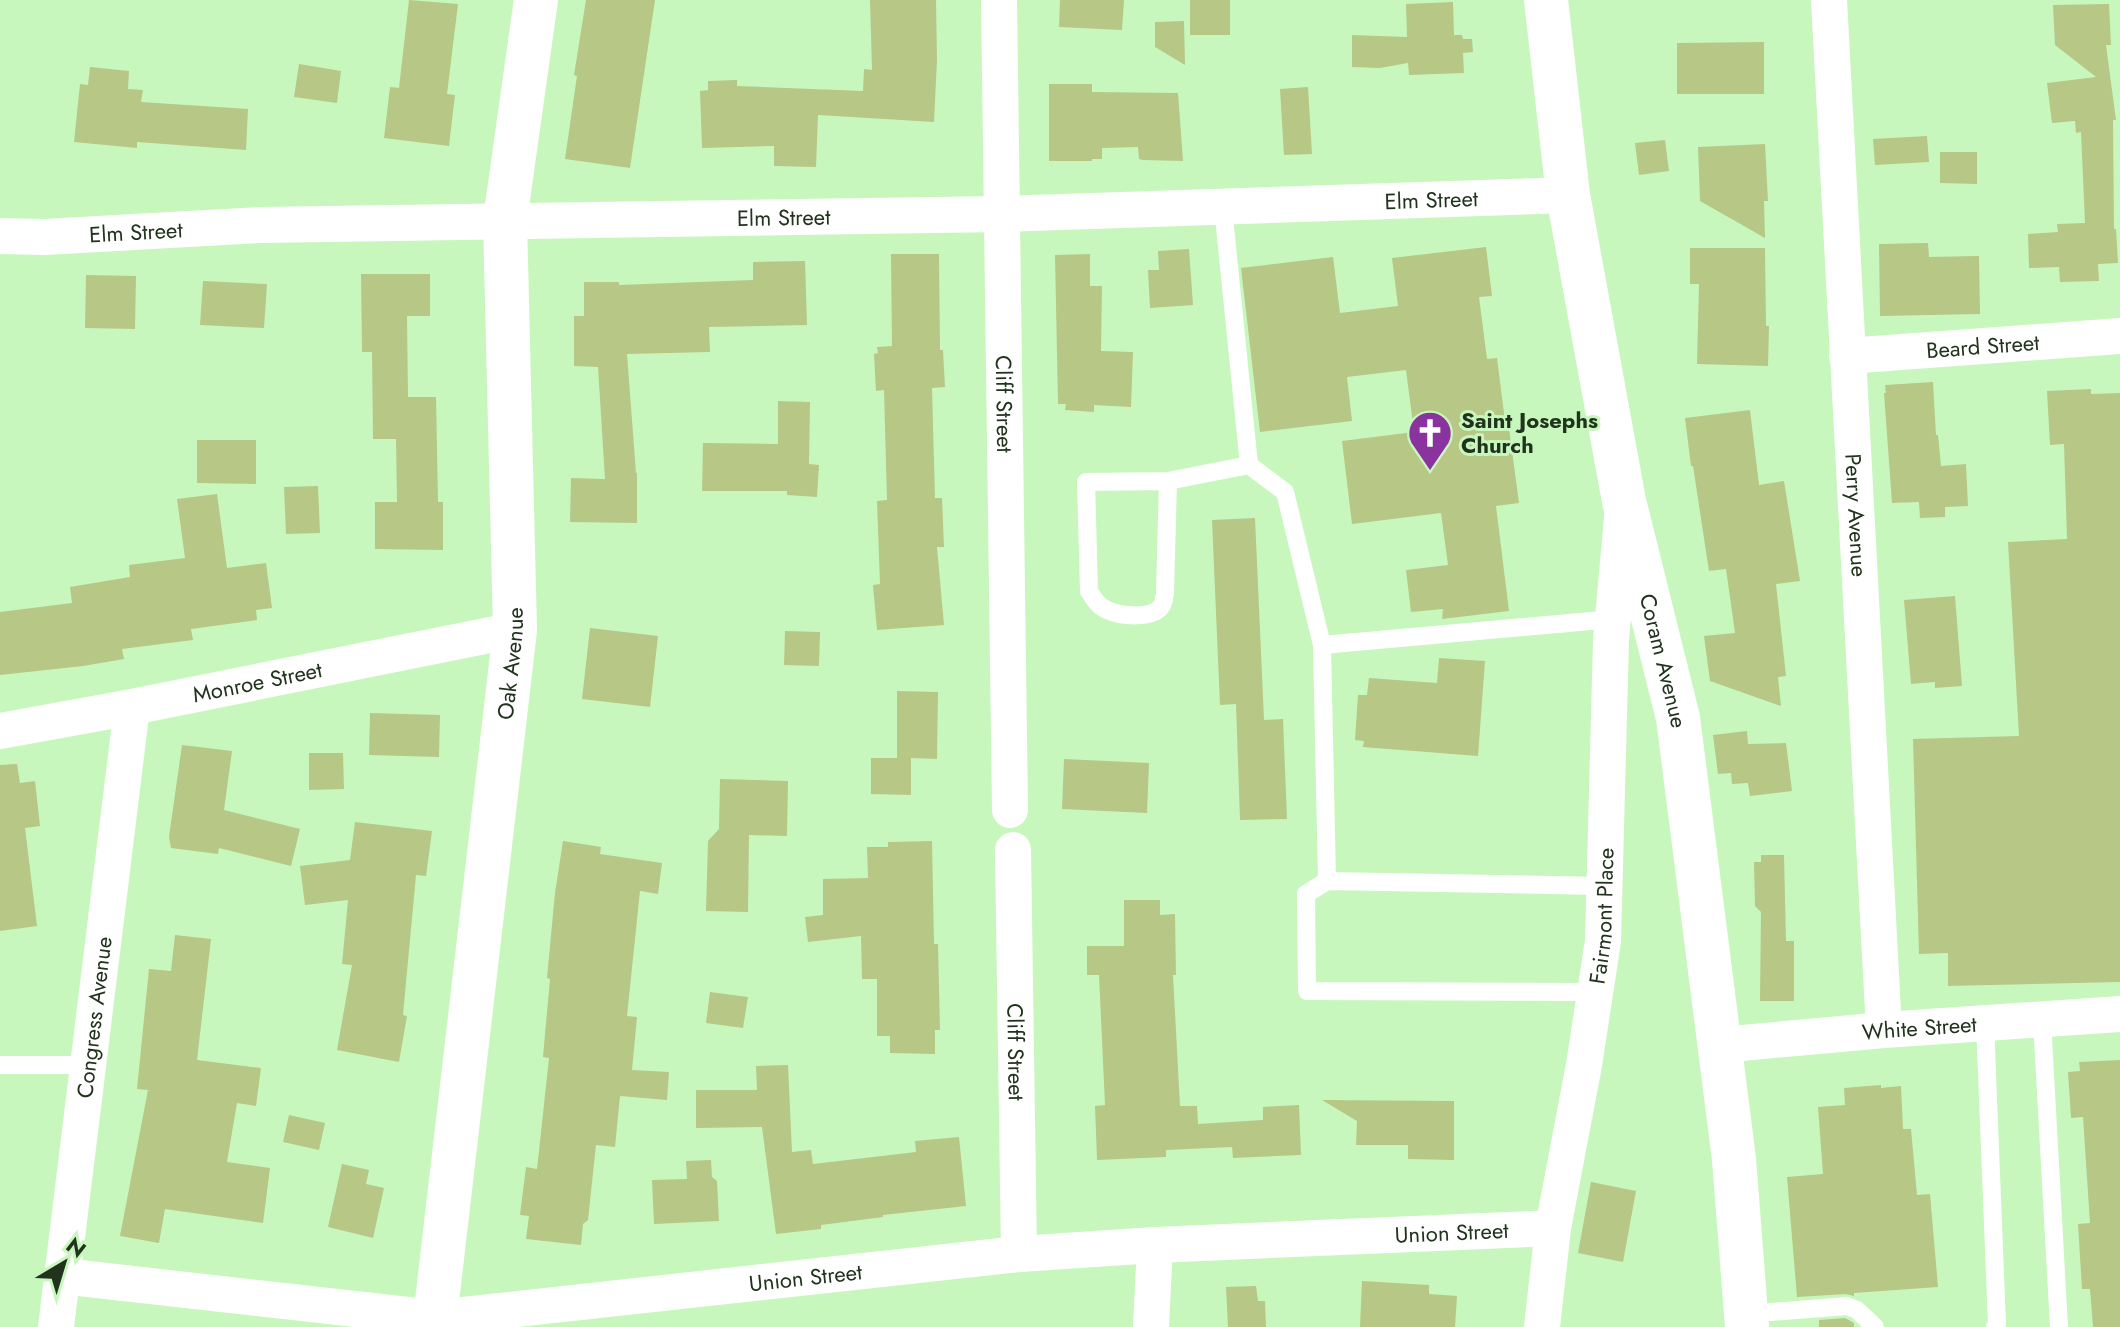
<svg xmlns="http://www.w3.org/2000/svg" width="2120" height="1327" font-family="Jost,sans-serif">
  <rect width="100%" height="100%" fill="#c8f7be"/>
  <g fill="#b7c785">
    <path d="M 409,0 L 458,4 L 447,94 L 455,95 L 449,146 L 384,138 L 390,87 L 399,88 Z"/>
    <path d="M 586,0 L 655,0 L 630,168 L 565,159 L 577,76 L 574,75 Z"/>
    <path d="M 870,0 L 936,0 L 937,60 L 934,122 L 818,115 L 816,167 L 774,166 L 774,146 L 702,148 L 700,91 L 708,90 L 708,81 L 737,80 L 737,86 L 863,91 L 864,69 L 872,70 Z"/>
    <path d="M 1060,0 L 1124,0 L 1122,30 L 1059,27 Z"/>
    <rect x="1190" y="0" width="40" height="35"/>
    <path d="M 1453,2 L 1454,35 L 1462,35 L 1463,39 L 1472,39 L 1473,52 L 1463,53 L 1464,73 L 1409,75 L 1408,63 L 1380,68 L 1352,67 L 1352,35 L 1407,37 L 1406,4 Z"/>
    <path d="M 2109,4 L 2111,45 L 2106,45 L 2116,120 L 2113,120 L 2114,229 L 2116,229 L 2118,263 L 2098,264 L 2099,281 L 2060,282 L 2059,267 L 2029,268 L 2028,234 L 2058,232 L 2057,224 L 2085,223 L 2081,132 L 2076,133 L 2075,121 L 2052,123 L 2047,83 L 2096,77 L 2055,45 L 2053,5 Z"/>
    <path d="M 1184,21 L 1185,65 L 1155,47 L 1155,22 Z"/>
    <path d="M 1764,42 L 1764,94 L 1677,94 L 1677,43 Z"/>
    <path d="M 299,64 L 341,71 L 337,103 L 294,97 Z"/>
    <path d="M 90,67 L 129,71 L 128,89 L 143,90 L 141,102 L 248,109 L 246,150 L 137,142 L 137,148 L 74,142 L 80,84 L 88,85 Z"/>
    <path d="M 1049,84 L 1092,84 L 1092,92 L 1178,93 L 1183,161 L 1143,160 L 1139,159 L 1138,147 L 1102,148 L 1102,159 L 1092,159 L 1092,161 L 1049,161 Z"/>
    <path d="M 1308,87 L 1312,154 L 1284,155 L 1280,89 Z"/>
    <path d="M 1927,136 L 1929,162 L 1875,165 L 1873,139 Z"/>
    <path d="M 1665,140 L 1669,171 L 1639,175 L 1635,143 Z"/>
    <path d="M 1765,144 L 1768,201 L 1764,201 L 1765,238 L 1700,201 L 1698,147 Z"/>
    <path d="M 1940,152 L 1977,152 L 1977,184 L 1940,183 Z"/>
    <path d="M 1928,243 L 1929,257 L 1979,256 L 1980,314 L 1880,316 L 1879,244 Z"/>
    <path d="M 1486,247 L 1492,296 L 1479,297 L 1487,359 L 1497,358 L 1505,421 L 1508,421 L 1519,503 L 1496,506 L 1509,611 L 1442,619 L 1443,609 L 1411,612 L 1406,570 L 1448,565 L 1441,513 L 1352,524 L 1342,441 L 1414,432 L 1406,370 L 1347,377 L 1352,421 L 1260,432 L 1241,268 L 1333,257 L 1340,313 L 1398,306 L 1392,258 Z"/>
    <path d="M 1690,248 L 1765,248 L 1766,326 L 1769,326 L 1768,366 L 1697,364 L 1699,284 L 1690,284 Z"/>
    <path d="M 1189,249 L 1193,305 L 1150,308 L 1148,270 L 1159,270 L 1158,251 Z"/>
    <path d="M 891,254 L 939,254 L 940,350 L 943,350 L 945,387 L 932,388 L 935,498 L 942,498 L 944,547 L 937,547 L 944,625 L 877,630 L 873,585 L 880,584 L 877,501 L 887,500 L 884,390 L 876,391 L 874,354 L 878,353 L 877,347 L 892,346 Z"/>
    <path d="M 1090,254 L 1090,286 L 1102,286 L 1101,351 L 1133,352 L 1131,407 L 1094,405 L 1094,412 L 1065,410 L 1066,404 L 1058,404 L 1055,255 Z"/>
    <path d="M 805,261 L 807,325 L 709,327 L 710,352 L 627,354 L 636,473 L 637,473 L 637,523 L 570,522 L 571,478 L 605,479 L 598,367 L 574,366 L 574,316 L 584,316 L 584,282 L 619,282 L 619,285 L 753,280 L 753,262 Z"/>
    <path d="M 361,274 L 430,274 L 430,316 L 407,316 L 408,397 L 436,397 L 438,502 L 443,502 L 443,550 L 375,549 L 375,502 L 397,502 L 396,439 L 373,439 L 372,352 L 362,352 Z"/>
    <path d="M 86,275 L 136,276 L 135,329 L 85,328 Z"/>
    <path d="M 203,281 L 267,284 L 264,328 L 200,325 Z"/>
    <path d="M 1933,382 L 1936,435 L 1938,435 L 1941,466 L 1966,464 L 1968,506 L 1945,507 L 1945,517 L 1920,518 L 1919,502 L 1892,503 L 1884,393 L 1886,393 L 1885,385 Z"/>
    <path d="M 2091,389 L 2091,394 L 2120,393 L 2120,982 L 1948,986 L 1948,953 L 1919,954 L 1913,739 L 2019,736 L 2008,542 L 2067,539 L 2064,444 L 2050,445 L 2047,391 Z"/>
    <path d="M 778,401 L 810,402 L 809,464 L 819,465 L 817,497 L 787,495 L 787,491 L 702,491 L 703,443 L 778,444 Z"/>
    <path d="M 1750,410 L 1759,485 L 1784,481 L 1800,581 L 1776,584 L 1786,676 L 1778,677 L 1781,706 L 1710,681 L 1704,636 L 1735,633 L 1726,569 L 1709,571 L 1693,466 L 1691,466 L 1685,418 Z"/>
    <path d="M 197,440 L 256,440 L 256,484 L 197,483 Z"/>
    <path d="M 318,486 L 320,533 L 286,534 L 284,487 Z"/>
    <path d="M 217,494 L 227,568 L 266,563 L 272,608 L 256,610 L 257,620 L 191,629 L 193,640 L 122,649 L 124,659 L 83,666 L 0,675 L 0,612 L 72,603 L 70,587 L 130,577 L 129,565 L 185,558 L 177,499 Z"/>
    <path d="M 1255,518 L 1264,720 L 1283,719 L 1287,819 L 1240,820 L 1236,704 L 1220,705 L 1212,520 Z"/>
    <path d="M 1955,596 L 1962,686 L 1935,688 L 1935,682 L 1911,684 L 1904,600 Z"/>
    <path d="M 590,628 L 658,636 L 650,707 L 582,699 Z"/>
    <path d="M 785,631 L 820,632 L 819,666 L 784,665 Z"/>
    <path d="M 1439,658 L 1485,661 L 1478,756 L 1363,747 L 1364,741 L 1355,740 L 1358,695 L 1367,695 L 1369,678 L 1437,683 Z"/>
    <path d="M 897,691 L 938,692 L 937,759 L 911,758 L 911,795 L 871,794 L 871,758 L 897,758 Z"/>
    <path d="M 370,713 L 440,715 L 439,757 L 369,755 Z"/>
    <path d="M 1747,731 L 1748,744 L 1786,743 L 1792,791 L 1750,796 L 1748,783 L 1732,784 L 1731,773 L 1718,774 L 1713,735 Z"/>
    <path d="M 182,745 L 232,751 L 224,810 L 300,829 L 291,866 L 219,848 L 218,854 L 171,848 L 169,837 Z"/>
    <path d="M 309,753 L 343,753 L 344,789 L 309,790 Z"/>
    <path d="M 1064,759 L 1149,763 L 1147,813 L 1062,809 Z"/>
    <path d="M 17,764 L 20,783 L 35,781 L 40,826 L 25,828 L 37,926 L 0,931 L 0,765 Z"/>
    <path d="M 720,779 L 788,781 L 787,836 L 749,835 L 748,912 L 706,911 L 708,841 L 719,829 Z"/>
    <path d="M 355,822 L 432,831 L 426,876 L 416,875 L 403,1015 L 407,1016 L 399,1062 L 337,1050 L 352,965 L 342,964 L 348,900 L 305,905 L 300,866 L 350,860 Z"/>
    <path d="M 563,841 L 601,847 L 600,854 L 662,863 L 658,894 L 640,891 L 627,1016 L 637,1017 L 632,1070 L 669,1072 L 667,1100 L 620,1096 L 615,1147 L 596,1145 L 588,1220 L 583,1224 L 581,1245 L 526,1239 L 529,1216 L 520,1215 L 526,1167 L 537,1169 L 549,1058 L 543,1057 L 550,979 L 547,978 L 555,893 Z"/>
    <path d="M 932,841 L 934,944 L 938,944 L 940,1030 L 935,1030 L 935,1054 L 890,1053 L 890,1036 L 877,1036 L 877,979 L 862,979 L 861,936 L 808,942 L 805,917 L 823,915 L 823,879 L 868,878 L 867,847 L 888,847 L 888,842 Z"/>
    <path d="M 1761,855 L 1784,855 L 1786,941 L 1794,941 L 1794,1001 L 1760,1001 L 1761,912 L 1755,906 L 1754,862 L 1761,862 Z"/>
    <path d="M 1124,900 L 1160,900 L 1160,915 L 1175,914 L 1176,975 L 1173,975 L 1180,1106 L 1197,1106 L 1198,1124 L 1263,1120 L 1263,1107 L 1299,1105 L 1301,1155 L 1233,1158 L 1232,1147 L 1166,1150 L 1166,1157 L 1097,1160 L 1095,1106 L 1105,1105 L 1099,975 L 1087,975 L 1087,946 L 1124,946 Z"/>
    <path d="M 175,935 L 211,939 L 197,1060 L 261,1068 L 256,1106 L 237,1103 L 227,1162 L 270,1168 L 263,1223 L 165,1209 L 159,1243 L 120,1236 L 148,1090 L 137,1089 L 149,969 L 171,971 Z"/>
    <path d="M 710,992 L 748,997 L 743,1028 L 706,1023 Z"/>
    <path d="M 2120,1060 L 2120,1327 L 2093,1327 L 2090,1289 L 2082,1289 L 2078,1224 L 2090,1223 L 2083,1117 L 2071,1118 L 2068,1072 L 2080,1071 L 2079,1062 Z"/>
    <path d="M 788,1065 L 792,1152 L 811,1150 L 813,1164 L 916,1152 L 915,1141 L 959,1137 L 966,1206 L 883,1215 L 883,1217 L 821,1225 L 821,1229 L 776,1234 L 762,1127 L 696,1128 L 696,1090 L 757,1090 L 756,1066 Z"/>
    <path d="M 1881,1085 L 1881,1088 L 1901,1086 L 1903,1129 L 1911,1129 L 1917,1195 L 1930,1194 L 1938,1287 L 1854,1293 L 1854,1296 L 1846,1294 L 1797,1297 L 1787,1177 L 1823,1174 L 1818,1107 L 1845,1105 L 1844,1088 Z"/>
    <path d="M 1322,1100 L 1454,1101 L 1454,1160 L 1408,1159 L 1408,1145 L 1356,1145 L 1357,1121 Z"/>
    <path d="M 289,1115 L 325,1123 L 319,1150 L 283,1142 Z"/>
    <path d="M 711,1160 L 712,1177 L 717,1181 L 719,1221 L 654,1224 L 652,1180 L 687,1179 L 686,1161 Z"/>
    <path d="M 342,1164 L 369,1170 L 366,1184 L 384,1188 L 373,1238 L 328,1227 Z"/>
    <path d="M 1591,1182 L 1636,1191 L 1623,1262 L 1578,1253 Z"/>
    <path d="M 1362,1281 L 1429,1285 L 1429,1294 L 1457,1296 L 1455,1327 L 1360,1327 Z"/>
    <path d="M 1256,1286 L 1258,1301 L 1265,1301 L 1266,1327 L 1228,1327 L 1226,1287 Z"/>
    <path d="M 1845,1318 L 1854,1323 L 1854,1327 L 1819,1327 L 1819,1320 Z"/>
  </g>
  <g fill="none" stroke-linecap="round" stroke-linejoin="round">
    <g stroke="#fff" stroke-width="18">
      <path d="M 1223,207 L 1249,465"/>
      <path d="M 1168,481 L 1165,593 C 1165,595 1163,604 1162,605 C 1154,620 1120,616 1107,610 C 1098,606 1094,599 1089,591 L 1086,482 L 1168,481 L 1249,465 L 1285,492 L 1322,645 L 1327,881"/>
      <path d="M 1322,645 L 1613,619"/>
      <path d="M 1595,992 L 1307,991 L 1306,894 L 1327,881 L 1604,886"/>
      <path d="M 2042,1020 L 2059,1327"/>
      <path d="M 1985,1023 L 1997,1324 L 1995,1327"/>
      <path d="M 0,1065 L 88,1065"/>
      <path d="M 1746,1314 L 1847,1306 L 1857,1310 L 1875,1327"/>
    </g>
    <g stroke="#fff" stroke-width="36">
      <path id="s1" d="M 999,0 L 1010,810"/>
      <path id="s2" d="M 1829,0 L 1884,1030"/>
      <path id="s3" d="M 0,236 L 44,237 L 260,225 L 1002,214 L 1568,195"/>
      <path id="s4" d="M 1847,356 L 2120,336"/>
      <path id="s5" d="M 0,731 L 132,707 L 515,630"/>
      <path id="s6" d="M 1013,850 L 1019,1254"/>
      <path id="s7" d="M 1720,1045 L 1884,1030 L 2120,1014"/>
      <path id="s8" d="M 62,1276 L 435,1318 L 1019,1254 L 1155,1245 L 1553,1228"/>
      <path id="s9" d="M 56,1327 L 132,707"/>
      <path d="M 1151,1327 L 1155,1245"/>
      <path id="s10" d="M 1542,1327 L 1553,1228 L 1584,1065 L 1603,941 L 1611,640 L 1622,518"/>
    </g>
    <g stroke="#fff" stroke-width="44">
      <path id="s11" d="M 1546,0 L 1568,195 L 1624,501 L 1678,718 L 1734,1159 L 1747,1327"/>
      <path id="s12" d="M 434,1327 L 515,630 L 505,220 L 536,0"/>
    </g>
  </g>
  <defs>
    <g id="church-pin" transform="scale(2.3)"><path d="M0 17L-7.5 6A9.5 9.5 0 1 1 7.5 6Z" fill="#8a329e" stroke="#c8f7be"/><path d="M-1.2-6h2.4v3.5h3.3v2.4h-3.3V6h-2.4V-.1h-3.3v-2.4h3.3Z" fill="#fff"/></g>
  </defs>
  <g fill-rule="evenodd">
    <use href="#church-pin" x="1430" y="433"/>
  </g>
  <g text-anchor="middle" stroke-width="6" stroke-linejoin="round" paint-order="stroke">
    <g font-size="22" fill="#21331d" stroke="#c8f7be">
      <text dy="8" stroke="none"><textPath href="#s3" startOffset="1432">Elm Street</textPath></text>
      <text dy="8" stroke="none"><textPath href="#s3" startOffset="784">Elm Street</textPath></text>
      <text dy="8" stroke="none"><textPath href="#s3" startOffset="136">Elm Street</textPath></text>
      <text dy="8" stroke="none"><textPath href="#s4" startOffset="136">Beard Street</textPath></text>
      <text dy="8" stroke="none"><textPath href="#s1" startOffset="404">Cliff Street</textPath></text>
      <text dy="8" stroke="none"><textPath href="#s2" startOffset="516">Perry Avenue</textPath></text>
      <text dy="8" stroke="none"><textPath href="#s11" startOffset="672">Coram Avenue</textPath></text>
      <text dy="8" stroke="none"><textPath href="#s12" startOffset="668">Oak Avenue</textPath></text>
      <text dy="8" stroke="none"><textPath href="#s5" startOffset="262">Monroe Street</textPath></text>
      <text dy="8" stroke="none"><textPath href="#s10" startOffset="416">Fairmont Place</textPath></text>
      <text dy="8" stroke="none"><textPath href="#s9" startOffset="312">Congress Avenue</textPath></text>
      <text dy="8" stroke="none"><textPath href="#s7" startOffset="200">White Street</textPath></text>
      <text dy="8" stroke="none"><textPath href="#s6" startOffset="202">Cliff Street</textPath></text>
      <text dy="8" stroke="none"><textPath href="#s8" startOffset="1396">Union Street</textPath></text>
      <text dy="8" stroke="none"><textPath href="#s8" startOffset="748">Union Street</textPath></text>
    </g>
    <g font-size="22" font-weight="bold" fill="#21331d" stroke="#c8f7be" text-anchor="start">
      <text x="1461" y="428">Saint Josephs<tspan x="1461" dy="25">Church</tspan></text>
    </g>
  </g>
  <g transform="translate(64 1263) rotate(38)" stroke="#c8f7be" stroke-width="6" paint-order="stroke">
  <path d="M0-6L14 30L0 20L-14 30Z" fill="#21331d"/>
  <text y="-12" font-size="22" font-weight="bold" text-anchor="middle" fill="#21331d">N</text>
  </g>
</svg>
